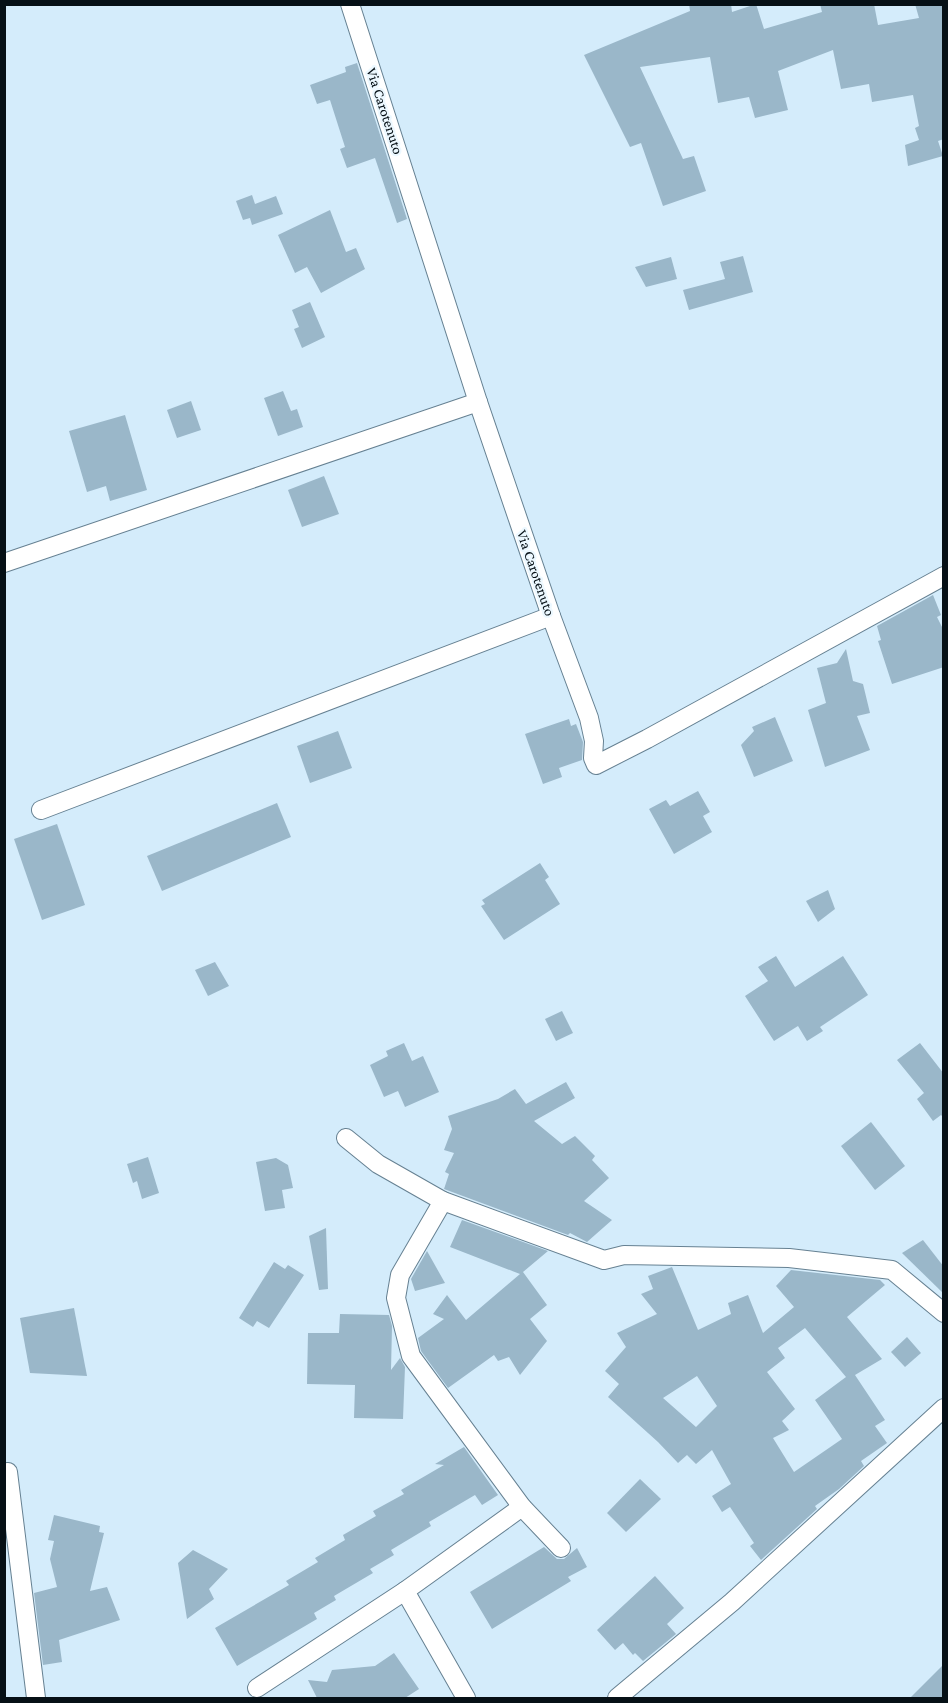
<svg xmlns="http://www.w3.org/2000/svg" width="948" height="1703" font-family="'Crimson Pro',serif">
  <rect width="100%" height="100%" fill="#d4ecfb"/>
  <g fill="#9ab7c9" fill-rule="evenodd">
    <path d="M 689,4 L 731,4 L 732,12 L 756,4 L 764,29 L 822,12 L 820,4 L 874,4 L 878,25 L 919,18 L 915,4 L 944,4 L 944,139 L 938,141 L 943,156 L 908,166 L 905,145 L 919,140 L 915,128 L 919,126 L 913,95 L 872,102 L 869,84 L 841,89 L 833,50 L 778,71 L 788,110 L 755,118 L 749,97 L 718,103 L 710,57 L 640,67 L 683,159 L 694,156 L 706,191 L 663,206 L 641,143 L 630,147 L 584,55 L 690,11 Z"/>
    <path d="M 357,63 L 407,219 L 397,223 L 375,158 L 347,168 L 340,149 L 345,147 L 330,100 L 317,104 L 310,85 L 346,72 L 345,67 Z"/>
    <path d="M 252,195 L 255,204 L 276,196 L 283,214 L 252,225 L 250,218 L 243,220 L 236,201 Z"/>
    <path d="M 330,210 L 346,252 L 356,248 L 365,269 L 321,293 L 307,267 L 295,273 L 278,235 Z"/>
    <path d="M 743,256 L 753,292 L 689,310 L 683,290 L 725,279 L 720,262 Z"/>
    <path d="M 671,257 L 677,279 L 646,287 L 635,267 Z"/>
    <path d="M 310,302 L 325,337 L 302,348 L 294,329 L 299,327 L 292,310 Z"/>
    <path d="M 283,391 L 291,411 L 297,409 L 303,427 L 278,436 L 264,398 Z"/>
    <path d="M 191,401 L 201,430 L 177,438 L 167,410 Z"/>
    <path d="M 125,415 L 147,490 L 110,501 L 106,486 L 87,492 L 69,431 Z"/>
    <path d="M 324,476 L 339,514 L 302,527 L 288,490 Z"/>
    <path d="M 933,595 L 941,615 L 937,617 L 944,631 L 944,667 L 892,684 L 878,641 L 881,640 L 877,626 Z"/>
    <path d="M 846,649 L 853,681 L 863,684 L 870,713 L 857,716 L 870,750 L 825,767 L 808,710 L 826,703 L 817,668 L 837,663 Z"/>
    <path d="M 775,717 L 793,761 L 754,777 L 741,745 L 754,731 L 752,727 Z"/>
    <path d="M 569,719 L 571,726 L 576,724 L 583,742 L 582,760 L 559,768 L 562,777 L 543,784 L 525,734 Z"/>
    <path d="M 338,731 L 352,768 L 310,783 L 297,746 Z"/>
    <path d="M 698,791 L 710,812 L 703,816 L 712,832 L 674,854 L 649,809 L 666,800 L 670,806 Z"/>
    <path d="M 277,803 L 291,837 L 162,891 L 147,856 Z"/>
    <path d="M 57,824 L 85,905 L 42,920 L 14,839 Z"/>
    <path d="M 540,863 L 549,877 L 545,880 L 560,904 L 504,940 L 481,906 L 485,904 L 482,900 Z"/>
    <path d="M 828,890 L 835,909 L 818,922 L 806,901 Z"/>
    <path d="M 776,956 L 795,987 L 843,956 L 868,995 L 820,1027 L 823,1031 L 807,1041 L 798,1026 L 774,1041 L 745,996 L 768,981 L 758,967 Z"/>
    <path d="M 215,962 L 229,986 L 208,996 L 195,970 Z"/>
    <path d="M 562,1011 L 573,1033 L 556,1041 L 545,1019 Z"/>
    <path d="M 404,1043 L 412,1061 L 423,1056 L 439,1092 L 405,1107 L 398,1091 L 384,1097 L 370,1065 L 388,1056 L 386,1051 Z"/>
    <path d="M 920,1043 L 944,1074 L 944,1118 L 941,1115 L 933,1121 L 917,1099 L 924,1093 L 897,1060 Z"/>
    <path d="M 566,1082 L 575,1098 L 534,1121 L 562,1144 L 575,1136 L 595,1156 L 592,1160 L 609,1178 L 584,1201 L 612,1220 L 587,1242 L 570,1233 L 568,1235 L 444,1189 L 449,1174 L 445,1172 L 454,1153 L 444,1150 L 452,1129 L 448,1116 L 498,1099 L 515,1089 L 526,1104 Z"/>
    <path d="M 871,1122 L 905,1166 L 875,1190 L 841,1146 Z"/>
    <path d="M 148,1157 L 159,1193 L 142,1199 L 137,1181 L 133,1183 L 127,1164 Z"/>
    <path d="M 276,1158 L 288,1165 L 293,1188 L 282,1190 L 285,1208 L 265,1211 L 256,1162 Z"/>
    <path d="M 462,1220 L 548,1251 L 523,1272 L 547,1305 L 530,1319 L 547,1341 L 520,1375 L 509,1357 L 498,1361 L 494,1355 L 448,1388 L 421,1351 L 418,1338 L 444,1319 L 433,1314 L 447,1295 L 466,1320 L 520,1274 L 450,1247 Z"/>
    <path d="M 326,1228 L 328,1289 L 319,1290 L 309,1236 Z"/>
    <path d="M 923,1240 L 944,1267 L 944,1294 L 902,1253 Z"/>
    <path d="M 427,1251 L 445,1283 L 415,1291 L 411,1279 Z"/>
    <path d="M 274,1262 L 285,1269 L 288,1265 L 304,1275 L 269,1328 L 257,1321 L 253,1327 L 239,1318 Z"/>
    <path d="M 672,1267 L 698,1330 L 731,1314 L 728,1303 L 748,1295 L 763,1333 L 794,1307 L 776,1286 L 791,1270 L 880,1280 L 885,1285 L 847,1317 L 882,1359 L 855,1375 L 885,1420 L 875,1426 L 887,1443 L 861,1461 L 864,1466 L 839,1489 L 815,1506 L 817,1509 L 761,1560 L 750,1546 L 754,1543 L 730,1507 L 722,1512 L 712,1496 L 731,1484 L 712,1450 L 696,1464 L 687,1455 L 678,1463 L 658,1442 L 608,1397 L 619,1384 L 605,1371 L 626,1347 L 617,1333 L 657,1314 L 641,1294 L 653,1289 L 648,1276 ZM 805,1328 L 846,1377 L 815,1400 L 842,1439 L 794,1472 L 773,1438 L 789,1430 L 782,1421 L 795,1409 L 767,1372 L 785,1358 L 778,1348 ZM 697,1376 L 717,1406 L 696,1427 L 663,1398 Z"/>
    <path d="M 74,1308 L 87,1376 L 30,1373 L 20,1318 Z"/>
    <path d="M 340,1314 L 389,1315 L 392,1326 L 391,1370 L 400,1358 L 405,1367 L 403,1419 L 354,1418 L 355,1385 L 307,1384 L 308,1333 L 339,1333 Z"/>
    <path d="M 907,1337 L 921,1353 L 905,1367 L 891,1352 Z"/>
    <path d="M 464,1447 L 498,1495 L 482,1505 L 475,1495 L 429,1522 L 431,1526 L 391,1550 L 394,1555 L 370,1569 L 373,1573 L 334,1596 L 336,1600 L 314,1613 L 317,1619 L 237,1666 L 215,1628 L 289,1585 L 286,1581 L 318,1562 L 315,1558 L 345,1540 L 343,1535 L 376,1516 L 373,1511 L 404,1494 L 401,1490 L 444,1465 L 435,1464 Z"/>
    <path d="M 640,1479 L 661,1499 L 626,1532 L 607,1513 Z"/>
    <path d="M 54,1515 L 100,1526 L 99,1532 L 104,1533 L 90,1591 L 107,1587 L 120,1620 L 59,1640 L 62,1662 L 43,1665 L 34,1593 L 57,1587 L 50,1559 L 54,1541 L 48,1540 Z"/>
    <path d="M 544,1547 L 557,1559 L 564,1559 L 577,1548 L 587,1567 L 568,1577 L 571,1581 L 492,1629 L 470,1592 Z"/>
    <path d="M 193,1550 L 228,1569 L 209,1589 L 214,1599 L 187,1619 L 178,1563 Z"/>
    <path d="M 655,1576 L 684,1608 L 667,1624 L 676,1634 L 643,1661 L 635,1653 L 633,1655 L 623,1643 L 615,1650 L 597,1630 Z"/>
    <path d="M 394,1653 L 419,1689 L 405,1698 L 317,1698 L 308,1680 L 327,1682 L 332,1670 L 375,1666 Z"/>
    <path d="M 944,1664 L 944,1698 L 910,1698 Z"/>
  </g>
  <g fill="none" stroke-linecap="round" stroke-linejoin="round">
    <g stroke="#668192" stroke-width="20">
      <g id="street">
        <path d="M 350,4 L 478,402 L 551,616 L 589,718 L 594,741 L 593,758 L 596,765 L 647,739 L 944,576"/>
        <path d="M 4,563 L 478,402"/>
        <path d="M 41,810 L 551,616"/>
        <path d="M 346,1138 L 378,1164 L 443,1201 L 604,1260 L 624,1255 L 789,1258 L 892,1270 L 944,1313"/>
        <path d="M 443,1201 L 400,1275 L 396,1298 L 411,1356 L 522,1507 L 561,1548"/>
        <path d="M 8,1472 L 36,1698"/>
        <path d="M 405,1591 L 466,1698"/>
        <path d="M 257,1688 L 405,1591 L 522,1507"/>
        <path d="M 617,1698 L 732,1602 L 944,1408"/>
      </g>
    </g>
    <use href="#street" stroke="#fff" stroke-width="18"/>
  </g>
  <g text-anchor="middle" stroke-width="4.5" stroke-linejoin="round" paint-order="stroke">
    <g font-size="15" fill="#061016" stroke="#ecf8ff">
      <text transform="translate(385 111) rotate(72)" y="5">Via Carotenuto</text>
      <text transform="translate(536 573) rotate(71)" y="5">Via Carotenuto</text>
    </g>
  </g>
  <rect width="948" height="1703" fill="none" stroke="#061016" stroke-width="12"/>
</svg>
